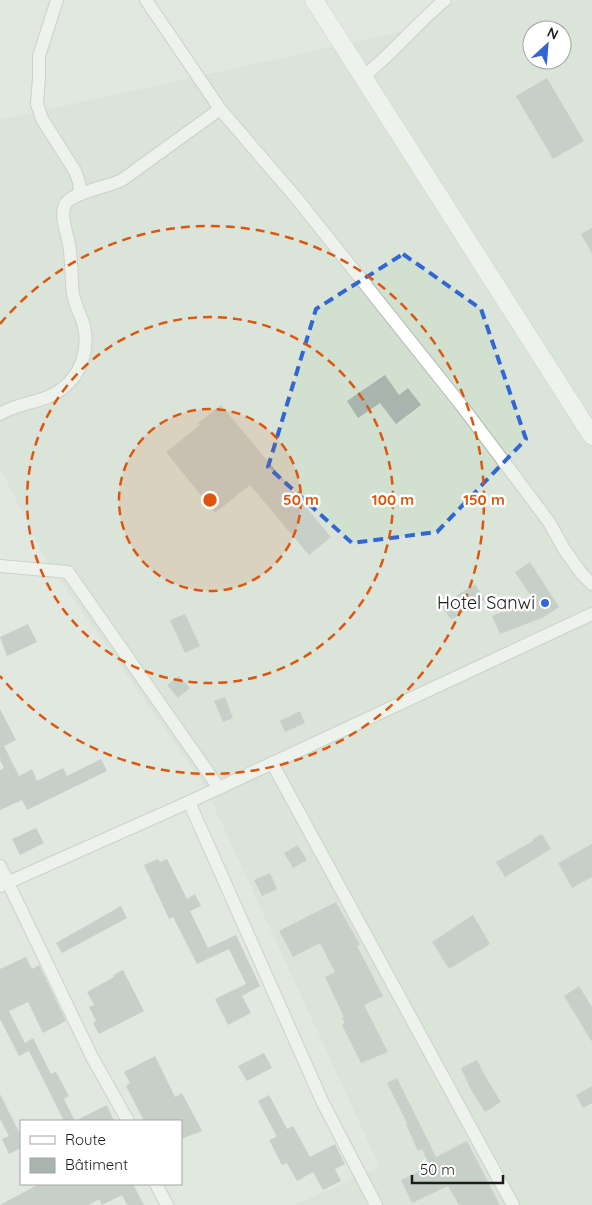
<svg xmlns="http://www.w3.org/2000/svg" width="592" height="1205" font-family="Quicksand,sans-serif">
  <rect width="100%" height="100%" fill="#e0e8df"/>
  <path fill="#d2e0d0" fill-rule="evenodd" d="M 459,0 L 592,0 L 592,1205 L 295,1205 L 380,1167 L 204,785 L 46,560 L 0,468 L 0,120 L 405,31 ZM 532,30 L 562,30 L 562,60 L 532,60 Z"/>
  <g fill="#a8b4ae">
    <path d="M 547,78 L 584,141 L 553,159 L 516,96 Z"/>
    <path d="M 592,228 L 592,254 L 581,234 Z"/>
    <path d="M 385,375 L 399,395 L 408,388 L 421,405 L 396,424 L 380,403 L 358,418 L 347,401 Z"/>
    <path d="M 221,405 L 331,537 L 309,555 L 250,485 L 215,513 L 166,452 L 200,425 L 198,423 Z"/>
    <path d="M 530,562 L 559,607 L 544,617 L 500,634 L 492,616 L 533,599 L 515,572 Z"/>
    <path d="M 475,584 L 485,600 L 451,620 L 441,605 Z"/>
    <path d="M 185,614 L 200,646 L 185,653 L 170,620 Z"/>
    <path d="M 28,624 L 37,642 L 7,656 L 0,637 Z"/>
    <path d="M 179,676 L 190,688 L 178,698 L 167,685 Z"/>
    <path d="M 225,697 L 233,718 L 223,722 L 214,701 Z"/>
    <path d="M 0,709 L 16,740 L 4,746 L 19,776 L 32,769 L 37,781 L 63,768 L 67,776 L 101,759 L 107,771 L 27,810 L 22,800 L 0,810 L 0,770 L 4,768 L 0,760 Z"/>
    <path d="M 300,711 L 305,723 L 285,732 L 280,721 Z"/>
    <path d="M 36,828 L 44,843 L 20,855 L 12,839 Z"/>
    <path d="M 542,834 L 551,849 L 505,877 L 496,862 L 533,841 L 532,839 Z"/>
    <path d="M 592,844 L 592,877 L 572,888 L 558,863 Z"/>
    <path d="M 298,845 L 307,860 L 293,868 L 284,853 Z"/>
    <path d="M 158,859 L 160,862 L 167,859 L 187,899 L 195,894 L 201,906 L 190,911 L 208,948 L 236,935 L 260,986 L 242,996 L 251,1013 L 228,1025 L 215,999 L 246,984 L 229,949 L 197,964 L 173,917 L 169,919 L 144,865 Z"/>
    <path d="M 270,873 L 277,889 L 262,896 L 254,880 Z"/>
    <path d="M 336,902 L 360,945 L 357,946 L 383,996 L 364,1005 L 388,1052 L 361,1063 L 342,1025 L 345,1023 L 342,1018 L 344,1017 L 325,977 L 335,972 L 320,943 L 293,957 L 279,931 Z"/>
    <path d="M 121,906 L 127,918 L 62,953 L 56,943 Z"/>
    <path d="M 473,915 L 490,944 L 449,969 L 432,942 Z"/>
    <path d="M 26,957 L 32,969 L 39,965 L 66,1021 L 43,1033 L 28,1002 L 9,1011 L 25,1043 L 33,1038 L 51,1074 L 56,1072 L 69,1096 L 64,1099 L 75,1121 L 107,1105 L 114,1121 L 64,1121 L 29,1051 L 19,1056 L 0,1019 L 0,969 Z"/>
    <path d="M 123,970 L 144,1011 L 99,1034 L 93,1023 L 96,1021 L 89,1007 L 94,1005 L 87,992 L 114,977 L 113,975 Z"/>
    <path d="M 579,986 L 592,1007 L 592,1042 L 564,996 Z"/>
    <path d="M 264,1053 L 272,1068 L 247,1081 L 238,1066 Z"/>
    <path d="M 155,1056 L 175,1097 L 182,1093 L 202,1131 L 181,1139 L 181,1121 L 144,1121 L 126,1086 L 130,1083 L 124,1072 Z"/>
    <path d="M 477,1060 L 485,1076 L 501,1102 L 485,1112 L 471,1090 L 461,1068 Z"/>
    <path d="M 397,1078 L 436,1157 L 467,1141 L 500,1205 L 459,1205 L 448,1186 L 412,1203 L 401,1180 L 430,1166 L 422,1149 L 418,1151 L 406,1124 L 407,1123 L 387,1083 Z"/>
    <path d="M 592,1086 L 592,1103 L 583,1108 L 576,1095 Z"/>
    <path d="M 0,1094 L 21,1136 L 21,1148 L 9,1154 L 2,1139 L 9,1136 L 0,1119 Z"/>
    <path d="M 269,1095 L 287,1129 L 293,1126 L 310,1157 L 335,1144 L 345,1164 L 335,1169 L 341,1181 L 323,1190 L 313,1172 L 297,1181 L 287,1163 L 282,1165 L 269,1140 L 276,1137 L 276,1135 L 258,1101 Z"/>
    <path d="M 39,1184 L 133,1184 L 144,1205 L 127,1205 L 122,1195 L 102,1205 L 99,1199 L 89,1205 L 0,1205 Z"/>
  </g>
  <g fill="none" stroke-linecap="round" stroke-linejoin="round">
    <g stroke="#b1b9b0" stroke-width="14">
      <g id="street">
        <path d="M 57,0 L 39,56 L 39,78 L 37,104 L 42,119 L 75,171 L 79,182 L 80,194"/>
        <path d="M 146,0 L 220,109 L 298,200 L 462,406 L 549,522 L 564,549 L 581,573 L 592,584"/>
        <path d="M 363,77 C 393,53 416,24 445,0"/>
        <path d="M 0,414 C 19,402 45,403 63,388 C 82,373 89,349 84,326 C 81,315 75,306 73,294 C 71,277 72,261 69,244 C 67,233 59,214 66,203 C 74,192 108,187 122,180 L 220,109"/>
        <path d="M 0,566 L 68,572 L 219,788"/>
        <path d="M 272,763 L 513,1205"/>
        <path d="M 189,802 L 323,1103 L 376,1205"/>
        <path d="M 0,866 L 92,1057 L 128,1121"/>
        <path d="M 0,886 L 189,802 L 592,614"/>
        <path d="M 156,1184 L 167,1205"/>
      </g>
    </g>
    <g stroke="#b1b9b0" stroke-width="19">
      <path id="secondary" d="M 314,0 L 592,436"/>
    </g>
    <use href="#street" stroke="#fff" stroke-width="12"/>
    <use href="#secondary" stroke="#fff" stroke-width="18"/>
  </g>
  <path d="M0 0H592V1205H0ZM 403,254 L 481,309 L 526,439 L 437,532 L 352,543 L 268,467 L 316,309 Z" fill="#e0e8df" fill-opacity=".55" fill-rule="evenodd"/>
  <path fill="none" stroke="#3266d5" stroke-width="4" stroke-dasharray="10 6" stroke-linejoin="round" d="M 403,254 L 481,309 L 526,439 L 437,532 L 352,543 L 268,467 L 316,309 Z"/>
  <circle cx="210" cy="500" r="91" fill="#de560d" fill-opacity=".12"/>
  <g fill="none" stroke="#de560d" stroke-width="2.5" stroke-dasharray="9 6">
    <circle cx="210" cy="500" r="91"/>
    <circle cx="210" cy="500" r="183"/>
    <path d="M0 324A274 274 0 1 1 0 676"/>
  </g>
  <circle fill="#3266d5" stroke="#fff" stroke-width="2" cx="545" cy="603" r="5"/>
  <g text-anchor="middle" stroke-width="5" stroke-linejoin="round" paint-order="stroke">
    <g font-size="18" fill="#1a1d1a" stroke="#fff" text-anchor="end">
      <text x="535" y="609">Hotel Sanwi</text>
    </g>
  </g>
  <circle cx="210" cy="500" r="8" fill="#de560d" stroke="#fff" stroke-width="2.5"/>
  <g font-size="15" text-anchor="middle" font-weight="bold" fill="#de560d" stroke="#fff" stroke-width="5" stroke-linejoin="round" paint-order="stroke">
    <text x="301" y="505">50 m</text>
    <text x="393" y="505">100 m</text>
    <text x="484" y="505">150 m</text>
  </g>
  <rect x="20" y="1120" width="162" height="65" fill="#ffffff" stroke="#a3a5a3"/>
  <rect x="30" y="1136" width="25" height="8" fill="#ffffff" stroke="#a3a5a3"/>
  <text x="65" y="1145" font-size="15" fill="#1a1d1a">Route</text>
  <rect x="30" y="1158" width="25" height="15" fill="#a8b4ae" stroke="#a3a5a3"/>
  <text x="65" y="1170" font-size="15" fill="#1a1d1a">Bâtiment</text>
  <g transform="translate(547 45) rotate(26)"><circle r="24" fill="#ffffff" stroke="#a3a5a3"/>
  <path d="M0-4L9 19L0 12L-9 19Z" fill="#3266d5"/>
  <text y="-8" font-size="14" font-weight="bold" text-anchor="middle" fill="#1a1d1a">N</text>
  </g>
  <path d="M412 1175v8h91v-8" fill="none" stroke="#1a1d1a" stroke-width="2.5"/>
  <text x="420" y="1175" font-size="15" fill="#1a1d1a" stroke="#ffffff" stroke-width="4" paint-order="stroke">50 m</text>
</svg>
